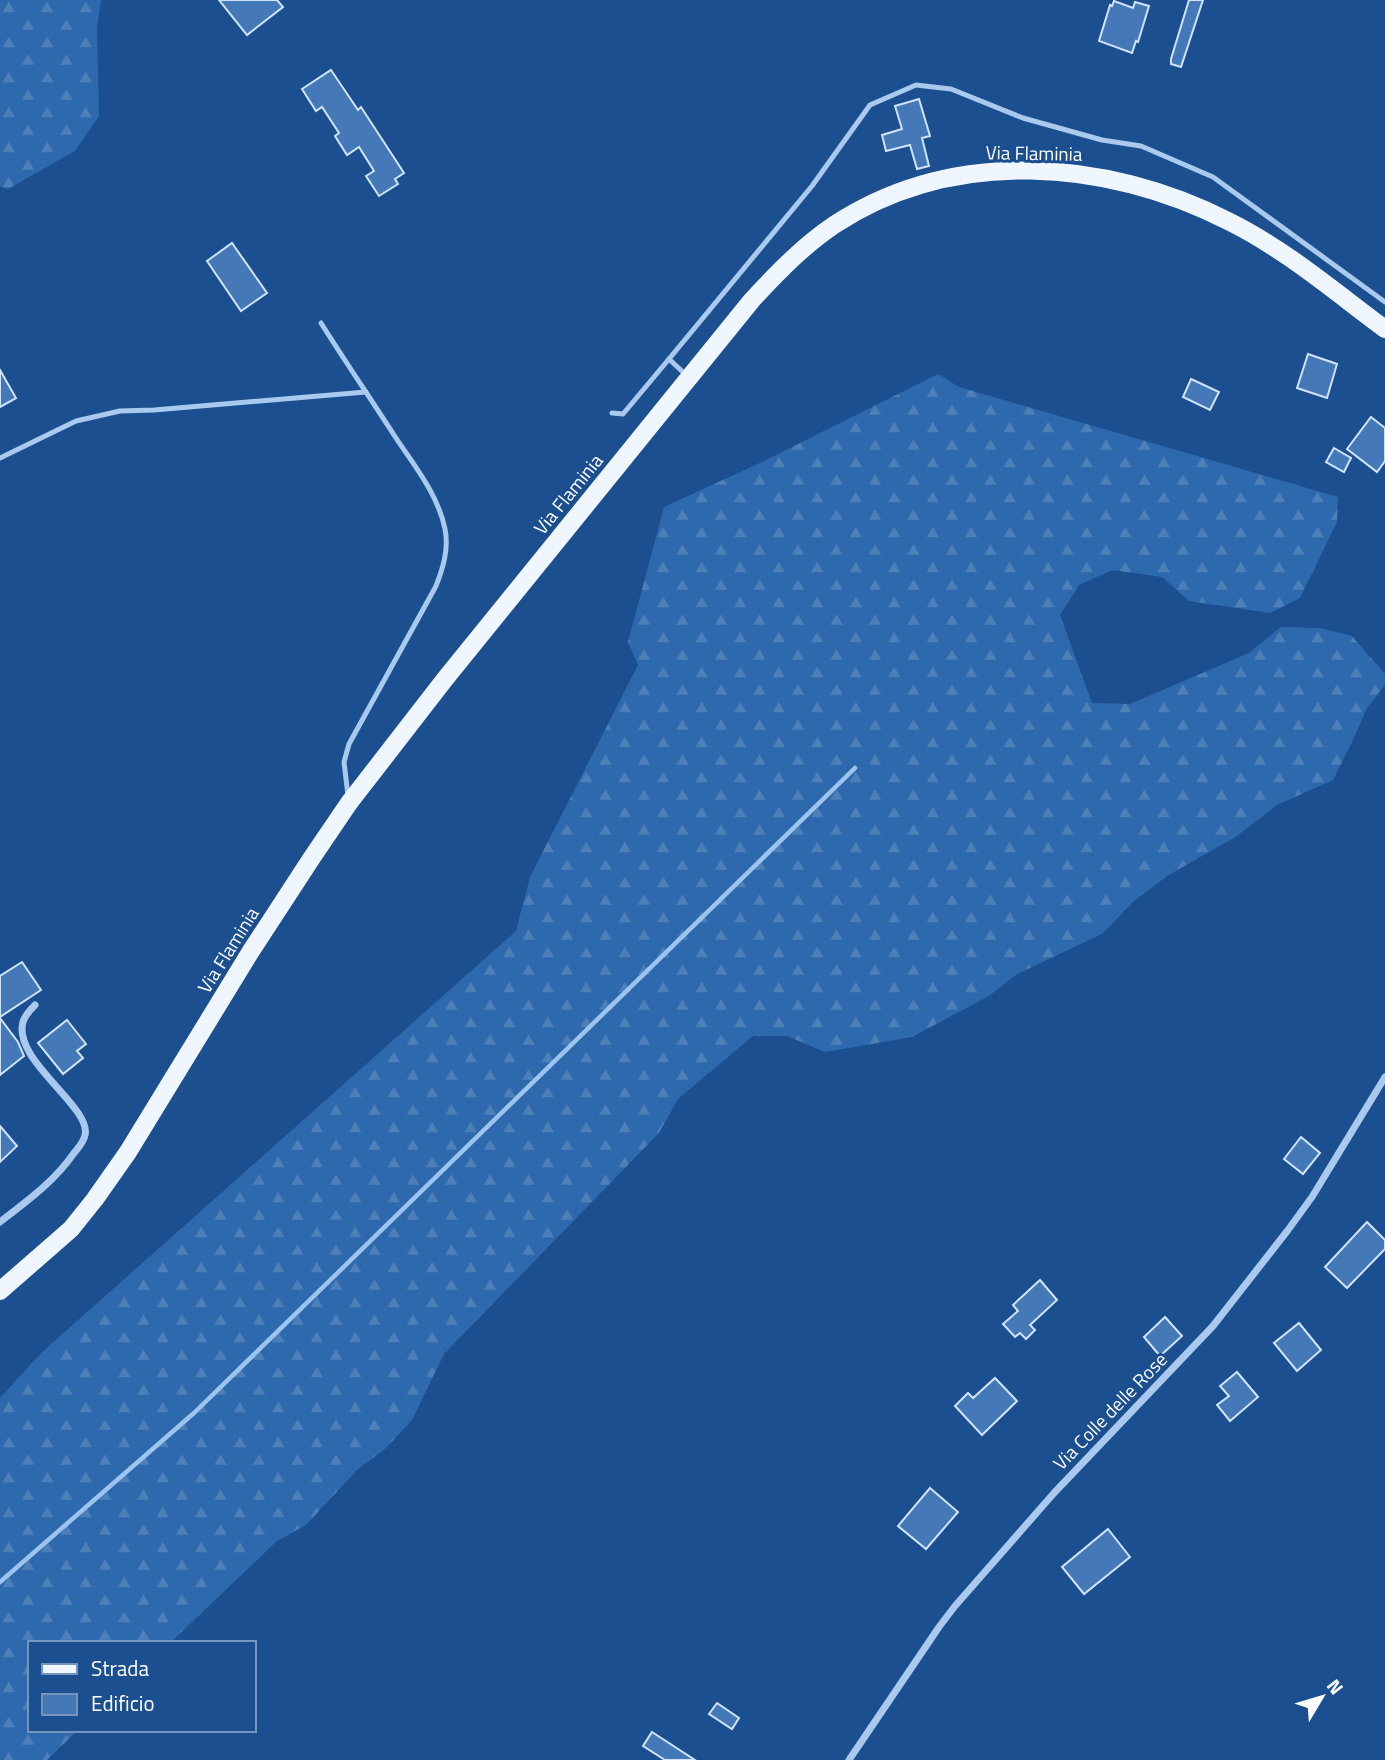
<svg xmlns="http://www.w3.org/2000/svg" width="1385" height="1760" font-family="'Titillium Web',sans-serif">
  <defs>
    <pattern id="forest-firs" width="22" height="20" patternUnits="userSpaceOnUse" patternTransform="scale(1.75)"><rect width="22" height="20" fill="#2e69ad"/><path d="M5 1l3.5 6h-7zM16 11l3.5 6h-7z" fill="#4d80b9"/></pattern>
  </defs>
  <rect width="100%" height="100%" fill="#1b4f8f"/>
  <g fill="url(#forest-firs)">
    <path d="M 0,0 L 101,0 L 97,28 L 99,116 L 75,151 L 8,189 L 0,187 Z"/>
    <path d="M 938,374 L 959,387 L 1338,497 L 1337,522 L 1300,598 L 1270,613 L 1189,601 L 1162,577 L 1113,570 L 1079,585 L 1060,615 L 1092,703 L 1130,704 L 1249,653 L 1281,627 L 1320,628 L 1352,636 L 1385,674 L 1385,685 L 1367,708 L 1352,742 L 1333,780 L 1277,805 L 1237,836 L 1167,876 L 1134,901 L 1102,934 L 1017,974 L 989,996 L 912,1037 L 825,1052 L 787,1036 L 753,1036 L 678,1099 L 659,1133 L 444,1354 L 412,1420 L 385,1449 L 357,1470 L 306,1525 L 277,1541 L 170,1643 L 30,1643 L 30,1730 L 78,1730 L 47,1760 L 0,1760 L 0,1398 L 41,1353 L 516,931 L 530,877 L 638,665 L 628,642 L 664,507 L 764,461 Z"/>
  </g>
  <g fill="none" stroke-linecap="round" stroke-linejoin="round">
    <path stroke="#9cc4f0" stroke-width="4.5" d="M 0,1582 L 194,1413 L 855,768"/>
  </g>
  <g fill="#4478b7" stroke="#cfe3fa" stroke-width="2">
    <path d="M 219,0 L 277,0 L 283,7 L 247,35 Z"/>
    <path d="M 1189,0 L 1203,0 L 1181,67 L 1171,64 L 1171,59 Z"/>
    <path d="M 1114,1 L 1133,8 L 1135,2 L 1149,6 L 1138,42 L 1136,41 L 1132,53 L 1099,41 L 1110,5 L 1112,6 Z"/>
    <path d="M 331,70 L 358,110 L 361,107 L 404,173 L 395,179 L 398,184 L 379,196 L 366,176 L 374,171 L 359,147 L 347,155 L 335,136 L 339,133 L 322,107 L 316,111 L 302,89 Z"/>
    <path d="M 919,99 L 930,136 L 922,138 L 929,166 L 917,169 L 910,145 L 886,151 L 882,135 L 902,129 L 895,106 Z"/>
    <path d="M 232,243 L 267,293 L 241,311 L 207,261 Z"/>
    <path d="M 1308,354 L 1337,364 L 1327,398 L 1297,388 Z"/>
    <path d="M 0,370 L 16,398 L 0,407 Z"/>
    <path d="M 1191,379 L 1219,392 L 1210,410 L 1183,397 Z"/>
    <path d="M 1371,417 L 1385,428 L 1385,461 L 1377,472 L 1347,449 Z"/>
    <path d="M 1334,448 L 1351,458 L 1344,472 L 1326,462 Z"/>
    <path d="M 22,962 L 41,990 L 0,1017 L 0,976 Z"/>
    <path d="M 0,1018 L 18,1042 L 24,1056 L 0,1075 Z"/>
    <path d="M 67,1020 L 86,1044 L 77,1051 L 83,1058 L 63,1074 L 38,1043 Z"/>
    <path d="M 0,1126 L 17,1146 L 0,1162 Z"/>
    <path d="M 1301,1137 L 1320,1153 L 1303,1174 L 1284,1159 Z"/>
    <path d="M 1367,1222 L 1385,1240 L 1385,1249 L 1347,1288 L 1325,1267 Z"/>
    <path d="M 1040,1280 L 1057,1300 L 1030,1325 L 1035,1330 L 1026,1339 L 1020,1333 L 1015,1337 L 1003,1324 L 1018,1311 L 1013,1305 Z"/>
    <path d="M 1165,1317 L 1182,1336 L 1160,1356 L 1144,1337 Z"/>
    <path d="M 1299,1323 L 1321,1350 L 1297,1371 L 1274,1343 Z"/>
    <path d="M 1237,1372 L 1258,1397 L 1230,1421 L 1217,1405 L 1229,1396 L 1220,1386 Z"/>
    <path d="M 995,1378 L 1017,1401 L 982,1435 L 955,1406 L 968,1393 L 973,1398 Z"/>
    <path d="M 930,1488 L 958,1512 L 926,1549 L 898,1526 Z"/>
    <path d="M 1108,1529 L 1130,1557 L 1084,1594 L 1062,1567 Z"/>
    <path d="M 717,1703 L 739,1718 L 732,1729 L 709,1714 Z"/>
    <path d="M 652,1732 L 695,1760 L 665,1760 L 643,1746 Z"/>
  </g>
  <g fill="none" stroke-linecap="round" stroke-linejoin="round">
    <g stroke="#a9c9ee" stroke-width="5">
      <path d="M 321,323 C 345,361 370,398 394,435 C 413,464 438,494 445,529 C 449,549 443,568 436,586 L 349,744 L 344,762 L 348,796"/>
      <path d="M 669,359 L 812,186 L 870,105 L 916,85 L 951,89 L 1023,118 L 1102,140 L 1141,146 L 1213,177 L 1385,302"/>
      <path d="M 612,413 L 623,414 L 669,359 L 687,376"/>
      <path d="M 0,458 L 76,421 L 120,411 L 154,410 L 366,392"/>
    </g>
    <g stroke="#a9c9ee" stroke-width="7">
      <path d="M 0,1222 C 27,1201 54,1182 74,1153 C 78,1148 84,1142 85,1135 C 92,1107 12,1060 23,1022 C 25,1015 30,1010 35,1005"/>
      <path d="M 849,1760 L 939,1627 L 955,1606 L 1054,1493 L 1213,1326 L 1288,1230 L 1312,1197 L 1385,1077"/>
    </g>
    <path stroke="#f0f6ff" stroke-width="18" d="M 0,1291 L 71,1229 L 95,1199 L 128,1152 L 251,951 L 311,859 L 349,803 L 445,679 L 752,300 C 777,273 803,246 834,225 C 953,147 1106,159 1228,221 C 1285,249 1335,292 1385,329"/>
  </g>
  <g text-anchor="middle" stroke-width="6" stroke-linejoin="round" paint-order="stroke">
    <g font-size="19" fill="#fff" stroke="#1b4f8f">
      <text transform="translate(1034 153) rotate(1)" y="7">Via Flaminia</text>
      <text transform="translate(568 494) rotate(-51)" y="7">Via Flaminia</text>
      <text transform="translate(228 950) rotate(-58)" y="7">Via Flaminia</text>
      <text transform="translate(1110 1411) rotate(-46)" y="7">Via Colle delle Rose</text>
    </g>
  </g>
  <rect x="28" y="1641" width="228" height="91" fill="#1b4f8f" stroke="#7695bc" stroke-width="2"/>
  <rect x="42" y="1664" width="35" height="10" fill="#f0f6ff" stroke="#7695bc" stroke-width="2"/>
  <text x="91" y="1676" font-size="21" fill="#ffffff">Strada</text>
  <rect x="42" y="1694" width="35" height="21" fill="#4478b7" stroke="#7695bc" stroke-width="2"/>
  <text x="91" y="1711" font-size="21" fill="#ffffff">Edificio</text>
  <g transform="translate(1322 1697) rotate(52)" stroke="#1b4f8f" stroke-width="5" paint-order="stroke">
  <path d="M0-5L12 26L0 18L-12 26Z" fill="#ffffff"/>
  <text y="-10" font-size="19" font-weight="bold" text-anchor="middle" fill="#ffffff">N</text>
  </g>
</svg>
